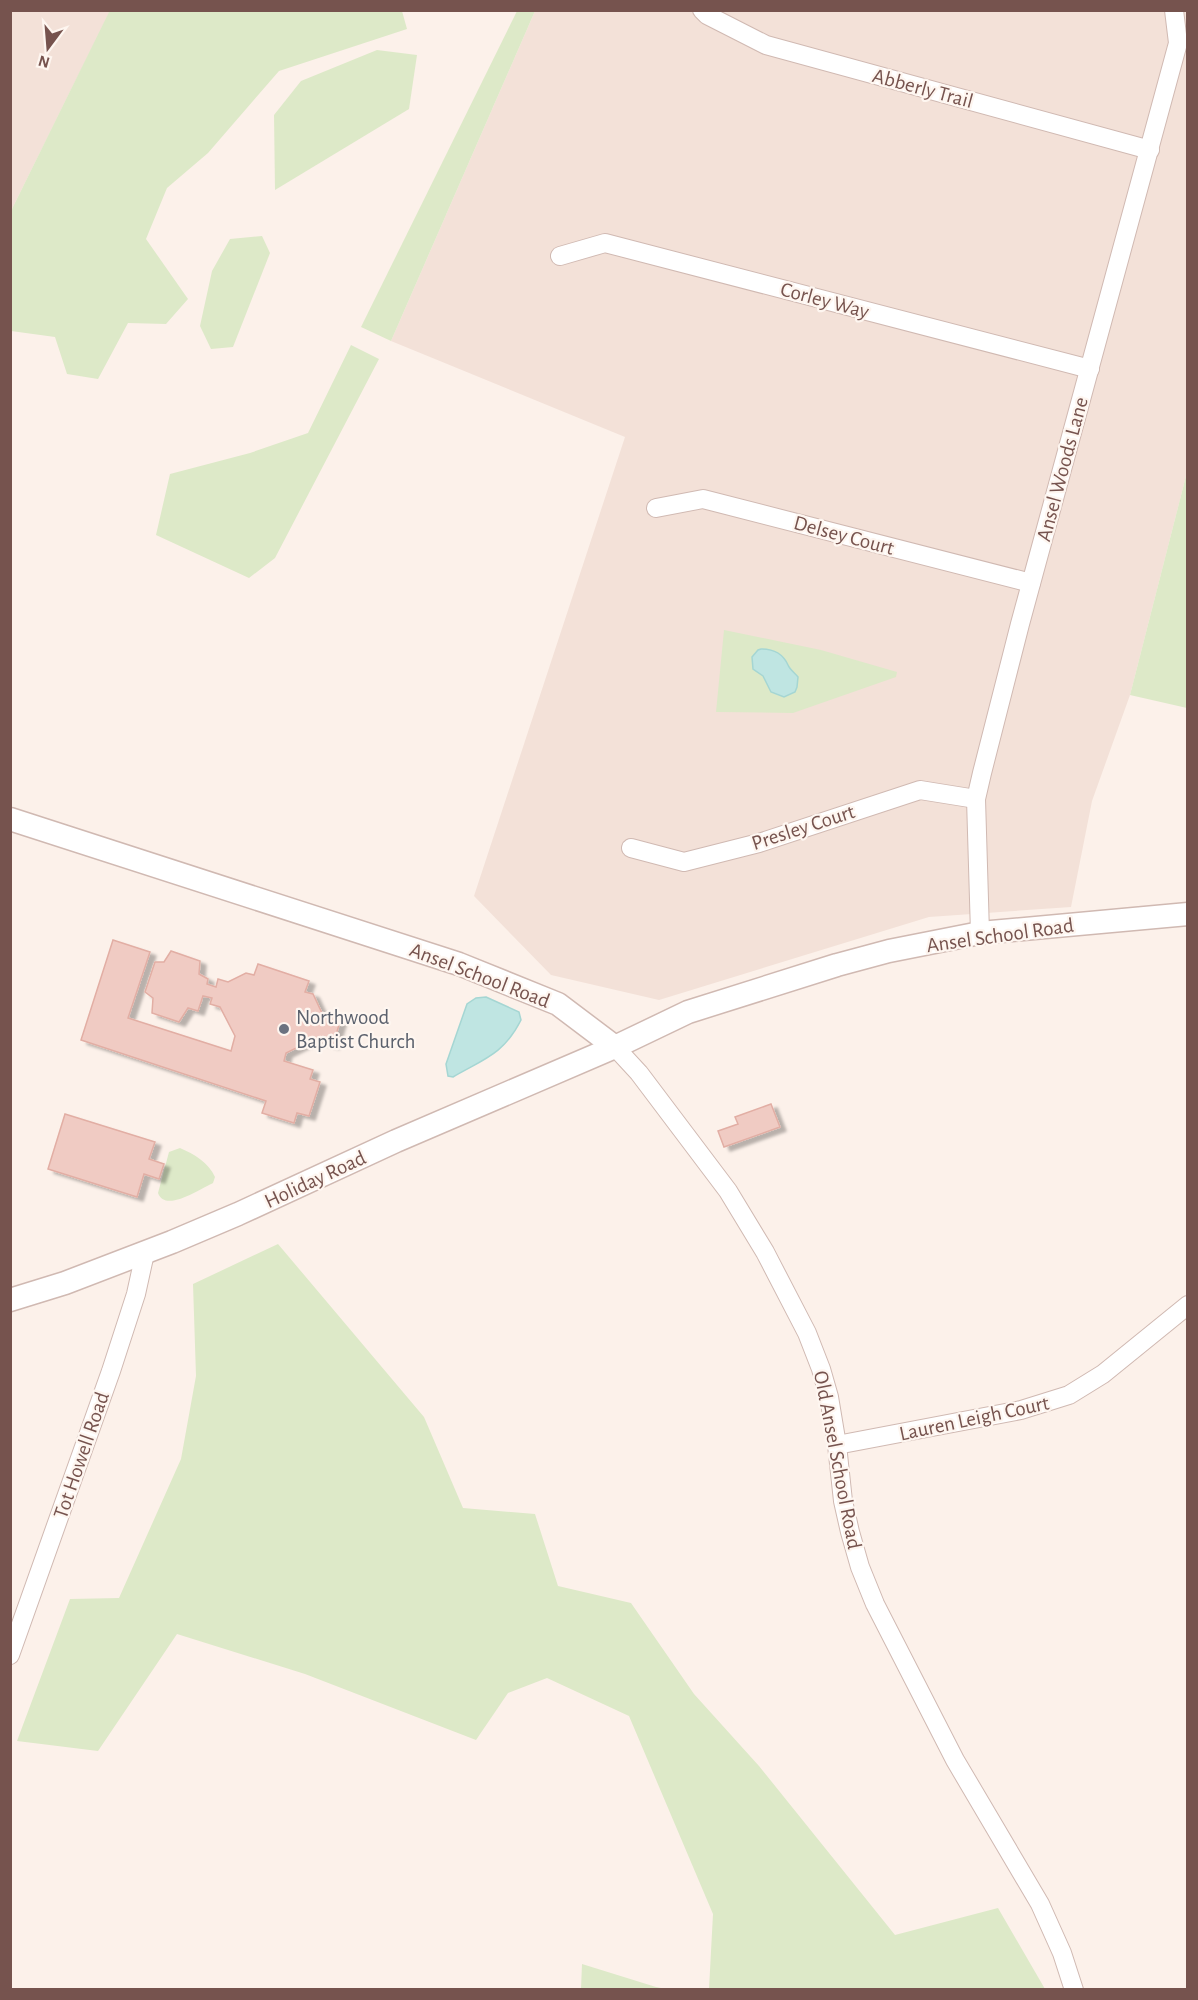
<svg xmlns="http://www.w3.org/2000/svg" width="1198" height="2000" font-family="'Alegreya Sans',sans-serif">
  <defs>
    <filter id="shadow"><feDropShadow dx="6" dy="4" stdDeviation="1.5" flood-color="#0004"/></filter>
  </defs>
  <rect width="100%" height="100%" fill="#fcf1ea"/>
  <g fill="#f3e1d8">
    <path d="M 11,11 L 110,11 L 11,211 Z"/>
    <path d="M 535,11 L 1187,11 L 1187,472 L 1130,695 L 1092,801 L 1071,907 L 929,917 L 659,1000 L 551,975 L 474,896 L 625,437 L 391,341 Z"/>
  </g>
  <g fill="#dde9c8">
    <path d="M 110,10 L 402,11 L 407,29 L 279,71 L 208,153 L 167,188 L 146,239 L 188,299 L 166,324 L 128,323 L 98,379 L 67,374 L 55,337 L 11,331 L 11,211 Z"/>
    <path d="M 517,11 L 535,11 L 391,341 L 361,327 Z"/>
    <path d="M 377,50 L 417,55 L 409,109 L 275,190 L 274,115 L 301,81 Z"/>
    <path d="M 262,236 L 270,253 L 233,347 L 211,349 L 200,326 L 212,271 L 230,239 Z"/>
    <path d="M 351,345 L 379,359 L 275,558 L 249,578 L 156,535 L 170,474 L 250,453 L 308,433 Z"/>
    <path d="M 1187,472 L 1187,708 L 1130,695 Z"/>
    <path d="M 724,630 L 821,650 L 897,672 L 896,677 L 793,713 L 716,712 Z"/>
    <path d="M 180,1148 C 194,1154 209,1163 215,1177 L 213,1183 C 200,1189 165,1213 158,1193 L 169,1152 Z"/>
    <path d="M 278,1244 L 424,1417 L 463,1508 L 535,1514 L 558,1586 L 631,1603 L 694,1694 L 759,1766 L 895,1935 L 998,1908 L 1045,1989 L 709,1989 L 713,1914 L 629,1716 L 547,1678 L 508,1693 L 476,1740 L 305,1674 L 177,1634 L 98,1751 L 17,1741 L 70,1599 L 119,1598 L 181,1459 L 196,1376 L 193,1284 Z"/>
    <path d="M 582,1964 L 656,1987 L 666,1989 L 581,1989 Z"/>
  </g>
  <g fill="#bfe5e2" stroke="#a5d6d3" stroke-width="1.5">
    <path d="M 761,649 C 775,649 783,654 788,665 C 790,670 795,673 798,677 L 797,687 L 795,692 L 784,697 L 771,692 L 763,676 L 753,669 L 752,657 L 758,650 Z"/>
    <path d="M 486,997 L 519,1012 L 521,1020 C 504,1054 484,1059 453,1077 L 448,1076 L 446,1064 L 467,1004 L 476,998 Z"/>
  </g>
  <g fill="#f0cbc3" stroke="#e2aea4" stroke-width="1.5" filter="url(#shadow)">
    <path d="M 113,940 L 150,952 L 128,1018 L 231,1051 L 235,1036 L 220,1007 L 210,1004 L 212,998 L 203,996 L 198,1011 L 188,1008 L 179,1022 L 152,1013 L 153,998 L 145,992 L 155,962 L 164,962 L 171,951 L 200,961 L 199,974 L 208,979 L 207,984 L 216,987 L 218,979 L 228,982 L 246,973 L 254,975 L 258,964 L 309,981 L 305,992 L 313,994 L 322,1013 L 341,1018 L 333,1045 L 314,1039 L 286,1053 L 284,1061 L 313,1070 L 310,1079 L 320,1082 L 309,1116 L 297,1113 L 294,1123 L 262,1113 L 266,1101 L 81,1040 Z"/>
    <path d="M 771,1104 L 780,1127 L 724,1147 L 718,1131 L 738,1124 L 735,1117 Z"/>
    <path d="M 65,1114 L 155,1142 L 149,1159 L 164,1164 L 159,1179 L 144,1174 L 137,1197 L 48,1169 Z"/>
  </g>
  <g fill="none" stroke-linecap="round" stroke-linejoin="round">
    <g stroke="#d0b9b2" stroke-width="20">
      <g id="minor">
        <path d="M 702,10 L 707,15 L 766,45 L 1150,150"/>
        <path d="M 560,256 L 605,243 L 1090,369"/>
        <path d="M 656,508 L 703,499 L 1031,583"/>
        <path d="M 631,848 L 684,862 L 759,843 L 920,790 L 976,799"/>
        <path d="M 980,933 L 976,799 L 982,773 L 1020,624 L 1178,43 L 1174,10"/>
        <path d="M 615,1047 L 639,1073 L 728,1191 L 765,1252 L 807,1333 L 821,1369 L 829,1397 L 837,1445 L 843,1501 L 850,1532 L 860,1567 L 875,1604 L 955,1760 L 1040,1904 L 1062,1953 L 1074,1990"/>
        <path d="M 837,1445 L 1021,1410 L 1069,1395 L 1103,1374 L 1188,1305"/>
        <path d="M 10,1655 L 111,1371 L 136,1294 L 145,1253"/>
      </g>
    </g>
    <g stroke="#d0b9b2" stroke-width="25">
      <g id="tertiary">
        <path d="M 10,819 L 459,964 L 558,1004 L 615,1047 L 688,1012 L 837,965 L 889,951 L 980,933 L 1188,914"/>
        <path d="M 10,1300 L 65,1283 L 172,1242 L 238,1214 L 396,1141 L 615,1047"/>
      </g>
    </g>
    <use href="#minor" stroke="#fff" stroke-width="18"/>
    <use href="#tertiary" stroke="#fff" stroke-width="22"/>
  </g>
  <circle fill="#6b7280" stroke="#fef6f0" stroke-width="2" cx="284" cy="1029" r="6"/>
  <g text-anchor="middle" stroke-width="4.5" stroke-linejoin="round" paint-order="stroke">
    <g font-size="21" fill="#76534e" stroke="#fef6f0">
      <text transform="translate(923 88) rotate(15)" y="7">Abberly Trail</text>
      <text transform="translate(825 300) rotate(15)" y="7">Corley Way</text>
      <text transform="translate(1062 469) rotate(-75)" y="7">Ansel Woods Lane</text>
      <text transform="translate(844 535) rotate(15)" y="7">Delsey Court</text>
      <text transform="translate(803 827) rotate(-18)" y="7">Presley Court</text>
      <text transform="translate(1000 935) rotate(-8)" y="7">Ansel School Road</text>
      <text transform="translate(480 975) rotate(21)" y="7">Ansel School Road</text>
      <text transform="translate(315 1179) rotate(-25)" y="7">Holiday Road</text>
      <text transform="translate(974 1418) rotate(-12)" y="7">Lauren Leigh Court</text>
      <text transform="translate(81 1455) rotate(-71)" y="7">Tot Howell Road</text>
      <text transform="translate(838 1460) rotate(79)" y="7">Old Ansel School Road</text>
    </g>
    <g font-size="21" fill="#5b616d" stroke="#fef6f0" text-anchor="start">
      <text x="296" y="1024">Northwood<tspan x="296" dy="24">Baptist Church</tspan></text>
    </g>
  </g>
  <rect width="1198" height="2000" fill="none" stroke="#76534e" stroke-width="24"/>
  <g transform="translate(48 48) rotate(196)" stroke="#fef6f0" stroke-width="4.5" paint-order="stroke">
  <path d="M0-4.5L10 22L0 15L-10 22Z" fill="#76534e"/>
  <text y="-9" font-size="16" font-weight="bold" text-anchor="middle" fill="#76534e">N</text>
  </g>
</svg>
